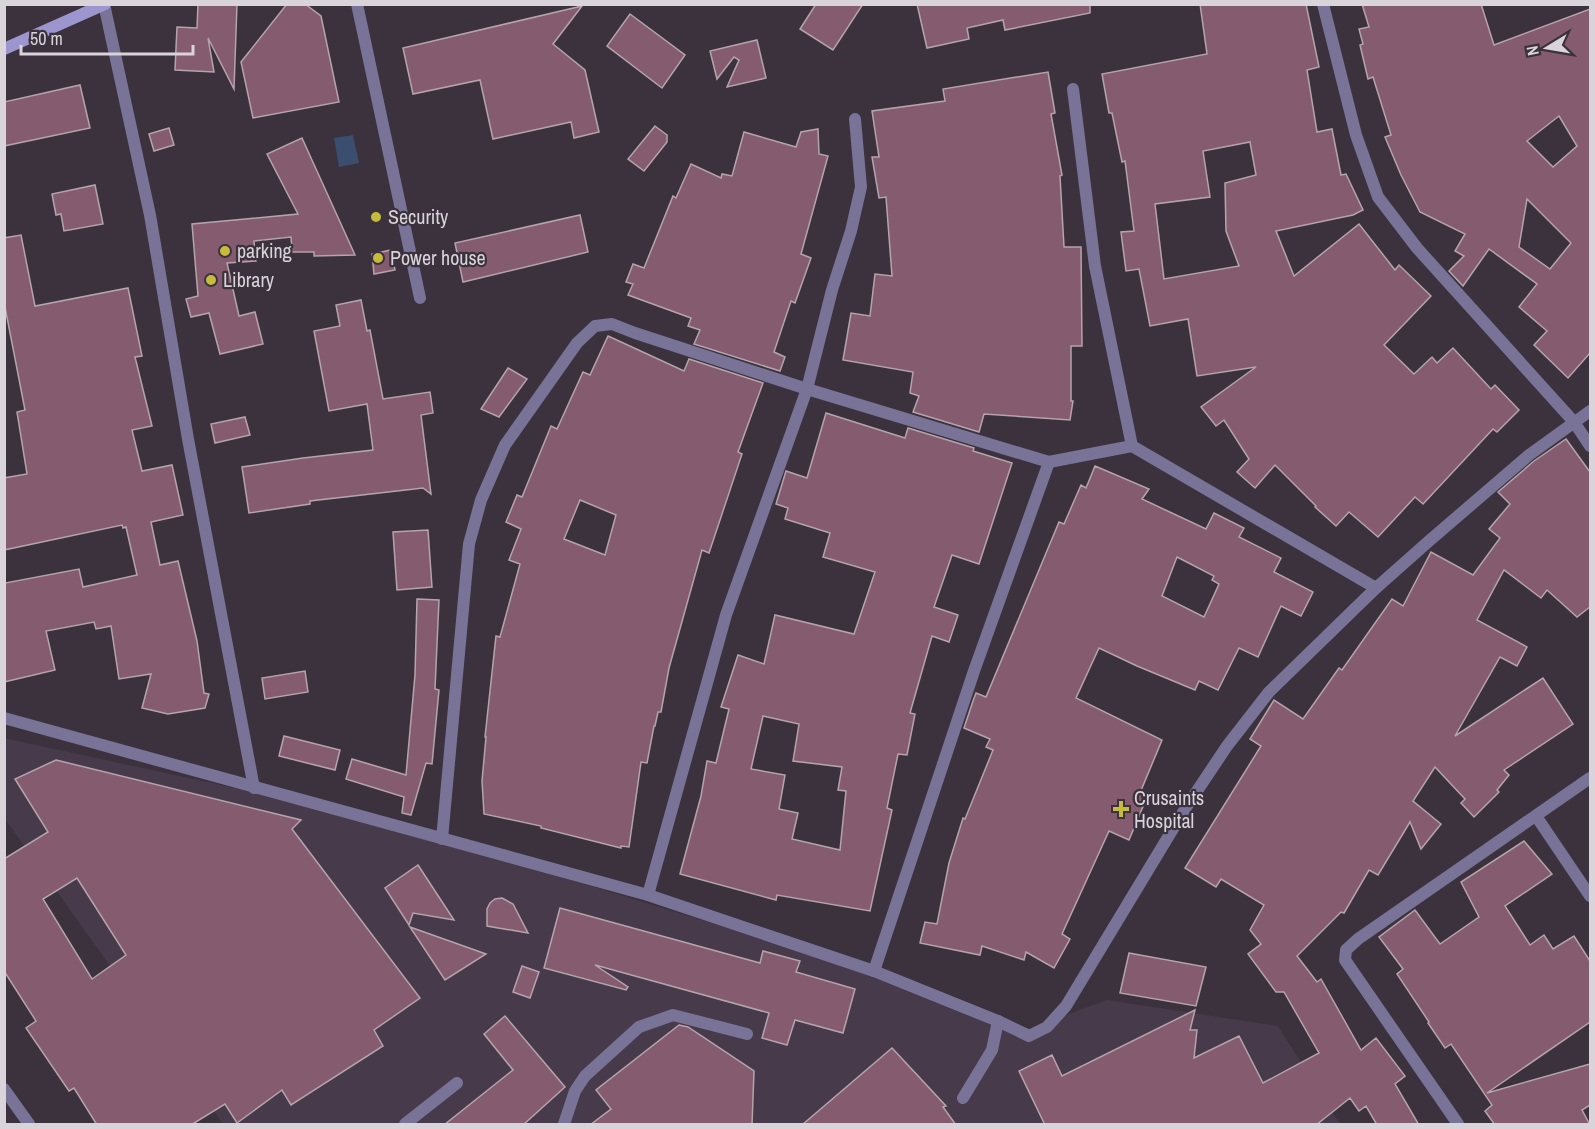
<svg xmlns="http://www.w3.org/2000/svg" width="1595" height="1129" font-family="'Archivo Narrow',sans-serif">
  <rect width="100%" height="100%" fill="#3b323d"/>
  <path fill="#473a4a" d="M 4,738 L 364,816 L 886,977 L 1017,1033 L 1107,1000 L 1278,1026 L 1340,1124 L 223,1124 L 5,819 Z"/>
  <path fill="#3b4e70" d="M 353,135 L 359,163 L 339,167 L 334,138 Z"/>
  <g fill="#855b70" stroke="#b5a4ab" stroke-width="1.5" fill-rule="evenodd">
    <path d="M 198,4 L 237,4 L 234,89 L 208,38 L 214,72 L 175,70 L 177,27 L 197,28 Z"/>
    <path d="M 287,4 L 305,4 L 321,16 L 339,102 L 253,118 L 241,62 Z"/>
    <path d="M 816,4 L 863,4 L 833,50 L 800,29 Z"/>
    <path d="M 917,4 L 1090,4 L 1090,13 L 1005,30 L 1003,20 L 967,28 L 969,39 L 927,48 Z"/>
    <path d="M 1200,4 L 1306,4 L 1319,67 L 1307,70 L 1317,132 L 1332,129 L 1341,175 L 1346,174 L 1363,210 L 1353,215 L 1276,231 L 1294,276 L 1359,224 L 1395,270 L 1399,265 L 1431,296 L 1384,345 L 1414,374 L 1432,357 L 1437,363 L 1453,348 L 1491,389 L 1495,385 L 1519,410 L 1497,432 L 1493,429 L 1423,504 L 1415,497 L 1378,537 L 1349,512 L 1336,526 L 1315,507 L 1316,506 L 1275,465 L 1255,488 L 1237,472 L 1249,459 L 1224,420 L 1216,426 L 1201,407 L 1256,367 L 1197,376 L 1188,319 L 1150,326 L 1139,269 L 1126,271 L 1121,232 L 1134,231 L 1125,161 L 1122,162 L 1112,113 L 1109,113 L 1102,74 L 1207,54 ZM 1250,142 L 1256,175 L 1225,183 L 1226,231 L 1239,266 L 1164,279 L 1155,204 L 1210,197 L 1203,151 Z"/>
    <path d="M 1362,4 L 1481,4 L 1494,45 L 1590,9 L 1590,353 L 1568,378 L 1534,345 L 1547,331 L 1519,307 L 1537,284 L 1489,249 L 1463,286 L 1449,271 L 1464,256 L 1455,251 L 1465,234 L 1420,212 L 1401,175 L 1385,137 L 1391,135 L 1373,77 L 1368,79 L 1360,45 L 1363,44 L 1359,29 L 1369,27 ZM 1559,116 L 1577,146 L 1553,167 L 1527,141 ZM 1527,199 L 1571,243 L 1550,269 L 1519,247 Z"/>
    <path d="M 582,6 L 553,44 L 585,70 L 599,132 L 574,138 L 571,122 L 493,139 L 480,80 L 413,94 L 403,48 Z"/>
    <path d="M 630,14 L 685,55 L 662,88 L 607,46 Z"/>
    <path d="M 757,40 L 766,78 L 727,87 L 739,60 L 734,57 L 717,79 L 710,51 Z"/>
    <path d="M 1048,72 L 1055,113 L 1051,114 L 1062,175 L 1060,176 L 1064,247 L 1081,247 L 1082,346 L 1071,346 L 1071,401 L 1073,401 L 1070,420 L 984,414 L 979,432 L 913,412 L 919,396 L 910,393 L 913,372 L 843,360 L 851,313 L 870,316 L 875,274 L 892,276 L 886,197 L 879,198 L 872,157 L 879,157 L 872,111 L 945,101 L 943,89 Z"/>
    <path d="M 80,85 L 90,128 L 4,146 L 4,102 Z"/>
    <path d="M 655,126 L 667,135 L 667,142 L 644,171 L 628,159 Z"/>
    <path d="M 169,128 L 174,145 L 154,151 L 149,134 Z"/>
    <path d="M 818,129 L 819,154 L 828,156 L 801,254 L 811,258 L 795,303 L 791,301 L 774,352 L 785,357 L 780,371 L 694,344 L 700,330 L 688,326 L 691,318 L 628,295 L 633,284 L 626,282 L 633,264 L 644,268 L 673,196 L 676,198 L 691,164 L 721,178 L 722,174 L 732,176 L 744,132 L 796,147 L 801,132 Z"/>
    <path d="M 302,138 L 355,255 L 314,256 L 314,252 L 292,252 L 291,237 L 254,241 L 256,261 L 227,263 L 239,316 L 255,312 L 263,344 L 220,354 L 209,313 L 191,317 L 186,299 L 198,296 L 192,224 L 298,214 L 267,154 Z"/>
    <path d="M 95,185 L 103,224 L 64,231 L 61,214 L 56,215 L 52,194 Z"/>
    <path d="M 580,215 L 588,252 L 463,282 L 455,243 Z"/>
    <path d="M 21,235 L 35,306 L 128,288 L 142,356 L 135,357 L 152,426 L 132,430 L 142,471 L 172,465 L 183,515 L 151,522 L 160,565 L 178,561 L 197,641 L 204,693 L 209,694 L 205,708 L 168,714 L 142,708 L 151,674 L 119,679 L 111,626 L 96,629 L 94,622 L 46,631 L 55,670 L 4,682 L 5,583 L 79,569 L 83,587 L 137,575 L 126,527 L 123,528 L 122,525 L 4,550 L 4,478 L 27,474 L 17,412 L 25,410 L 4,302 L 4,238 Z"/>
    <path d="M 391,250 L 395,270 L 374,274 L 372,254 Z"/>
    <path d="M 361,300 L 367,331 L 370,330 L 383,399 L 430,392 L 433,413 L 421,415 L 431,494 L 423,488 L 310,501 L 310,504 L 249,513 L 242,467 L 303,458 L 373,450 L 367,404 L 329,411 L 314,331 L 340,326 L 336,305 Z"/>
    <path d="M 608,336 L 684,371 L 689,359 L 763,383 L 738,452 L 742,454 L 709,553 L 702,550 L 669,668 L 661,712 L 658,712 L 655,726 L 654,726 L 647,763 L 641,762 L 629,847 L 621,846 L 621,848 L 541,828 L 541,826 L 484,814 L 482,781 L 486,737 L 485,737 L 496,636 L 500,637 L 520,564 L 509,560 L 521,529 L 506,522 L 517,495 L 522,497 L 551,426 L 557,429 L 583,372 L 590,375 ZM 580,500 L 616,515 L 605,555 L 564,539 Z"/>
    <path d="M 508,368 L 527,379 L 499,417 L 481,409 Z"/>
    <path d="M 826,413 L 905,438 L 908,428 L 974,448 L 973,451 L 1012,463 L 979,564 L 952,555 L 934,607 L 958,615 L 949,642 L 932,636 L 910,713 L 915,714 L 907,755 L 898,754 L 887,808 L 892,810 L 870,911 L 777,895 L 776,900 L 680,874 L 701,796 L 707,761 L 716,763 L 729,709 L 721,707 L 738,655 L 764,664 L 775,615 L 854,634 L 875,572 L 823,557 L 830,533 L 785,519 L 788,508 L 776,504 L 786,471 L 807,478 ZM 763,716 L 799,724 L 793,761 L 842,767 L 838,790 L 846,791 L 840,850 L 792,839 L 798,813 L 779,809 L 785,775 L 751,769 Z"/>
    <path d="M 245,417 L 250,435 L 215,443 L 211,424 Z"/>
    <path d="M 1566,439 L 1590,472 L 1590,607 L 1577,617 L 1547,590 L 1541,598 L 1504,570 L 1477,620 L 1527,647 L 1517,666 L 1500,657 L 1455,736 L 1543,678 L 1573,724 L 1504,770 L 1509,775 L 1497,790 L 1499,792 L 1474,817 L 1461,803 L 1465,799 L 1435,767 L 1413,801 L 1441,824 L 1421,849 L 1410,822 L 1378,875 L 1369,870 L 1344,913 L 1341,912 L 1297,956 L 1317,982 L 1321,979 L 1361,1050 L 1376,1038 L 1405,1076 L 1395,1084 L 1419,1125 L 1377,1125 L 1366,1106 L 1359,1111 L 1350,1098 L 1316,1125 L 1045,1125 L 1019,1071 L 1052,1055 L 1062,1076 L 1195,1010 L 1190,1030 L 1197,1030 L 1194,1058 L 1239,1036 L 1263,1083 L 1319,1053 L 1284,992 L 1276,992 L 1248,954 L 1261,944 L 1250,930 L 1264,905 L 1221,879 L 1216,887 L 1185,868 L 1261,746 L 1250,739 L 1274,700 L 1303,719 L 1339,668 L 1342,670 L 1392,599 L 1403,606 L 1431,552 L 1473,575 L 1500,538 L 1489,529 L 1510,504 L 1498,492 L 1534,461 Z"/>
    <path d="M 1095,466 L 1149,489 L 1142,499 L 1206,529 L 1214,513 L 1244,528 L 1239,537 L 1281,558 L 1274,572 L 1313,592 L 1301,616 L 1281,606 L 1258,657 L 1239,648 L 1218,690 L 1199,681 L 1195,690 L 1137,666 L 1099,648 L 1076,698 L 1162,740 L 1140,793 L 1147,797 L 1129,840 L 1109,831 L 1062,934 L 1070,939 L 1054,968 L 1026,952 L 1024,960 L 982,946 L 980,955 L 920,943 L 925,922 L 937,924 L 949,863 L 963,818 L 965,819 L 993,750 L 986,747 L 990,739 L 964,728 L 973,701 L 976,693 L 986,697 L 1059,522 L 1064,524 L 1081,485 L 1086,488 ZM 1177,557 L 1214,576 L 1212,580 L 1219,584 L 1204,617 L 1162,596 Z"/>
    <path d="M 428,530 L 432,587 L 397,590 L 393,532 Z"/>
    <path d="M 417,599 L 439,600 L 435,689 L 439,690 L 432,764 L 426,763 L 411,815 L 402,813 L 404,797 L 346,779 L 352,759 L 406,775 L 415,675 Z"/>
    <path d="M 305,671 L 308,692 L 265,699 L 262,678 Z"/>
    <path d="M 284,736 L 340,750 L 335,770 L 279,756 Z"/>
    <path d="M 56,760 L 301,820 L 292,829 L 420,998 L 374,1030 L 383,1046 L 291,1105 L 282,1090 L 237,1123 L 225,1104 L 191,1125 L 97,1125 L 74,1088 L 69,1091 L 26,1028 L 36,1021 L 4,971 L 4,859 L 48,832 L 15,779 ZM 77,878 L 126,955 L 92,979 L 43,899 Z"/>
    <path d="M 1524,841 L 1552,874 L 1505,906 L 1530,945 L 1544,935 L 1553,949 L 1574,936 L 1590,961 L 1590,1022 L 1487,1093 L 1590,1064 L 1590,1105 L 1582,1110 L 1590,1125 L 1495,1125 L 1485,1111 L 1492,1105 L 1451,1044 L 1445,1048 L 1428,1023 L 1429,1022 L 1397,974 L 1403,969 L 1379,937 L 1415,910 L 1440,944 L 1479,917 L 1461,882 Z"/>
    <path d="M 418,865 L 454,920 L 413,913 L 409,925 L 385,888 Z"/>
    <path d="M 502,898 L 513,904 L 528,933 L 487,926 L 487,909 L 490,903 L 495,899 Z"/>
    <path d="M 560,908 L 760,963 L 763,951 L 800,961 L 796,972 L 855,989 L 843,1033 L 795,1020 L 787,1045 L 762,1038 L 769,1013 L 595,965 L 628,987 L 626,990 L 544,968 Z"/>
    <path d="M 410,927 L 486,954 L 445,980 Z"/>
    <path d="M 1129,953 L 1206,967 L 1196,1006 L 1120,993 Z"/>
    <path d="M 522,966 L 539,972 L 530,998 L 513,992 Z"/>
    <path d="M 505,1016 L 565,1087 L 523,1125 L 444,1125 L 513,1070 L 484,1034 Z"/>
    <path d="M 679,1025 L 688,1027 L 754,1071 L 752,1125 L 590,1125 L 611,1109 L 596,1090 Z"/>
    <path d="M 892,1048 L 946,1106 L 943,1107 L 956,1125 L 802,1125 Z"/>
  </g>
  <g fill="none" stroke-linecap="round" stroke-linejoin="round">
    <g stroke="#787397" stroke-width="12">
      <path d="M 963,1098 L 992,1050 L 998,1021"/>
      <path d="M 405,1124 L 457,1083"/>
      <path d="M 564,1124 L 575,1091 L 585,1076 L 639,1027 L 673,1015 L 747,1034"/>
    </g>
    <g stroke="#787397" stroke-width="12">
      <path d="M 104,4 L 150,215 L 188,439 L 254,788"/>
      <path d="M 357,4 L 420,298"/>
      <path d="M 1323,4 L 1356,135 L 1378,197 L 1417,248 L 1574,422 L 1590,446"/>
      <path d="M 1073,89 L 1095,266 L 1132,446"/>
      <path d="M 4,718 L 648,895 L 874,971 L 998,1021 L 1029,1036 L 1047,1027 L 1066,1006 L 1185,809 L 1227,746 L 1269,692 L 1376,588 L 1429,541 L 1529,455 L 1590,411"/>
      <path d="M 1536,816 L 1590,896"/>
      <path d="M 442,839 L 469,544 L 481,500 L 505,445 L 577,343 L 595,326 L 612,324 L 635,333 L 807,389 L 1049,462 L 1132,446 L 1376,588"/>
      <path d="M 648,895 L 726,615 L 807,389 L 832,290 L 851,231 L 861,187 L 855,119"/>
      <path d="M 874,971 L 974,671 L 1049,462"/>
      <path d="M 4,1089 L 29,1124"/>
      <path d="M 1458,1124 L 1345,960 L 1346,950 L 1358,939 L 1590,778"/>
    </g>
    <path stroke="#9d95ce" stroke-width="12" d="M 4,49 L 105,4"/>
  </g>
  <g fill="#c6bb3c" stroke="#3b323d" stroke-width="2">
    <circle cx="376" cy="217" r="6"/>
    <circle cx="225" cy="251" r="6"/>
    <circle cx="378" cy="258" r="6"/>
    <circle cx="211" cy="280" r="6"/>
    <path d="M1118 800h6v6h6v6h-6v6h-6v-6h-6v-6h6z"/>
  </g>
  <g text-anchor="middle" stroke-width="4.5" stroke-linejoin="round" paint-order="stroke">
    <g font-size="20" fill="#d9d3da" stroke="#3b323d" text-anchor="start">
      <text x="388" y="224">Security</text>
      <text x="237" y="258">parking</text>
      <text x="390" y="265">Power house</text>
      <text x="223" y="287">Library</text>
      <text x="1134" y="805">Crusaints<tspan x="1134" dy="23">Hospital</tspan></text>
    </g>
  </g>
  <rect width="1595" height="1129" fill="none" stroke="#d9d3da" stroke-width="12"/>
  <g transform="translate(1547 48) rotate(259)" stroke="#3b323d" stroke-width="4.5" paint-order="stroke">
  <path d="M0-4.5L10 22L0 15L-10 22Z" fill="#d9d3da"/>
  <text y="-9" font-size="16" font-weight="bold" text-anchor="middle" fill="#d9d3da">N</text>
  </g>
  <path d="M21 45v9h172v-9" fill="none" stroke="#d9d3da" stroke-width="3"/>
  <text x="30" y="45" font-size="18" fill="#d9d3da" stroke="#3b323d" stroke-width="4.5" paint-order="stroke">50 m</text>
</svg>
